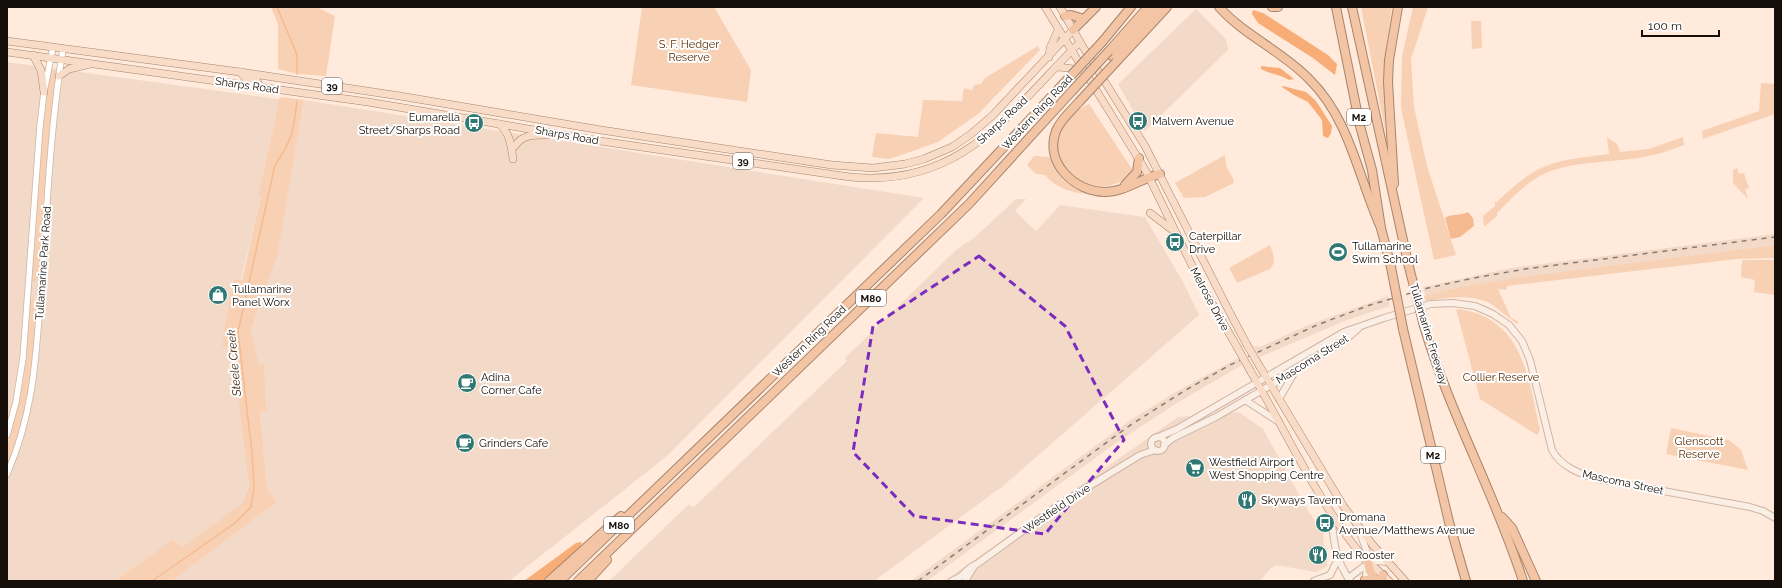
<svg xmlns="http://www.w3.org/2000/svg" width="1782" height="588" font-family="Raleway,sans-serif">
  <rect width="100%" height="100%" fill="#ffeadc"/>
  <g fill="#f3dac8">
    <path d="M 1196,9 L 1226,39 L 1228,50 L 1145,131 L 1118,84 Z"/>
    <path d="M 7,62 L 278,99 L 276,115 L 262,177 L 259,195 L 261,195 L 241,280 L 235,279 L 232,291 L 225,322 L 223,347 L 232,348 L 249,485 L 242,503 L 182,547 L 173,539 L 115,581 L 7,581 Z"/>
    <path d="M 304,100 L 924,198 L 667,456 L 509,581 L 172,581 L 277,502 L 267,488 L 260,410 L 266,411 L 251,330 L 278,254 Z"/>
    <path d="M 1016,199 L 1026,199 L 1015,211 L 1036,231 L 1060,205 L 1145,217 L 1183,282 L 1199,315 L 1003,486 L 874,581 L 609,581 L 688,505 L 694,507 L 847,361 L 845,358 L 957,249 L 974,238 Z"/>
    <path d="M 1775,234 L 1775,245 L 1492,282 L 1465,286 L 1425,296 L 1423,287 L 1511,268 Z"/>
    <path d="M 1388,296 L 1390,306 L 1347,320 L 1260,357 L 1254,346 L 1260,347 L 1308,325 Z"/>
    <path d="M 1238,358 L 1242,365 L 1177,403 L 1113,445 L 927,581 L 911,581 L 1129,421 L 1174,393 Z"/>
    <path d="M 1239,412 L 1263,429 L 1306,507 L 1323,534 L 1324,548 L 1327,556 L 1327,566 L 1316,572 L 1276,565 L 1269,570 L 1260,581 L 944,581 L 1178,417 Z"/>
  </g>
  <g fill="#f8d1b5">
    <path d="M 271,7 L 316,7 L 335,16 L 326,76 L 297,74 L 278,69 L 278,24 Z"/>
    <path d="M 642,7 L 714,7 L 751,70 L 747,102 L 631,85 Z"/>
    <path d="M 1361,7 L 1392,7 L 1386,49 L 1385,130 Z"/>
    <path d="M 1413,7 L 1428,7 L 1411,59 L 1414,107 L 1427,166 L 1456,255 L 1434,260 L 1401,108 L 1402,56 Z"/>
    <path d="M 1471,21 L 1481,21 L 1482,48 L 1472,49 Z"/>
    <path d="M 1038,46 L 1040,50 L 978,114 L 938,142 L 890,159 L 872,157 L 876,133 L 918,137 L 923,100 L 962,101 L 964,88 L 972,90 L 974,85 L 981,84 L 985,78 Z"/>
    <path d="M 49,69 L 57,70 L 51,117 L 43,233 L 37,280 L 34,282 L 31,280 L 43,116 Z"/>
    <path d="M 1761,83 L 1775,84 L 1775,114 L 1703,139 L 1702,131 L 1759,111 Z"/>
    <path d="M 282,97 L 304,100 L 278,254 L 251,330 L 259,364 L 264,365 L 266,411 L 260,411 L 267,488 L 277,502 L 172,581 L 115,581 L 173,539 L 182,547 L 242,503 L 249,486 L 232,348 L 222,347 L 225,322 L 234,279 L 242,280 L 261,195 L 258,195 L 276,115 L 278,99 Z"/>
    <path d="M 1089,104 L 1134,172 C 1112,194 1073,192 1060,161 C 1050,137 1068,113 1089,104 Z"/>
    <path d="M 1607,137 L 1617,144 L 1620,152 L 1649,149 L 1683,137 L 1684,145 C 1672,149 1661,154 1649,156 C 1617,163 1573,160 1544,174 C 1525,183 1511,199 1497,213 L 1497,216 L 1484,227 L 1483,216 L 1495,206 L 1495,201 L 1497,202 C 1539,161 1554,161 1609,154 Z"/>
    <path d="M 1225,155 L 1226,166 L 1233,178 L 1234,183 L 1205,197 L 1184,198 L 1175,183 Z"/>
    <path d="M 1034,156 L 1050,157 C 1056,176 1068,188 1087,194 C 1072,193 1054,187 1045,175 L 1036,174 L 1027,165 Z"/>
    <path d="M 1737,168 L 1739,174 L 1744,173 L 1749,188 L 1745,189 L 1748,199 L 1733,183 L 1733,170 Z"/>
    <path d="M 1270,245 C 1273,253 1277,262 1270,269 L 1237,283 L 1229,268 Z"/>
    <path d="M 1775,245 L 1775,258 L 1737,259 L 1507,286 L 1507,290 L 1498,289 L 1511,318 L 1519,322 L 1517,324 C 1507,317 1497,307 1487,302 C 1467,294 1445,298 1425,301 L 1424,296 L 1465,286 L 1530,276 Z"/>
    <path d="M 1742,260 L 1775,260 L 1775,295 L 1754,292 L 1755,280 L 1741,277 Z"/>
    <path d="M 33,298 L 35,301 C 34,315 35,329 34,344 C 33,385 22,428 7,466 L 7,447 L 18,407 L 23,377 L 30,299 Z"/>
    <path d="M 1456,309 C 1523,316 1528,377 1540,430 L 1537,435 L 1480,399 Z"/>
    <path d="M 1671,428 L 1729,440 L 1741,450 L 1748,470 L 1666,454 Z"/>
  </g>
  <g fill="#f8ad77">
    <path d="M 1253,10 L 1263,13 L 1328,55 L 1337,64 L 1335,75 L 1313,58 L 1258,23 L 1252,14 Z"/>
    <path d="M 1261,66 L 1280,68 L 1294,79 L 1289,80 C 1280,74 1270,74 1261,69 Z"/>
    <path d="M 1283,86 L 1306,92 L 1316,101 L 1332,126 L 1331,133 L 1328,138 L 1323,136 L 1322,120 L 1308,102 L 1294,95 L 1282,87 Z"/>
    <path d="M 582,542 L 581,546 L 546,579 L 542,581 L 524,581 L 576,543 Z"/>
  </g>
  <path fill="#f5ba8f" d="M 1468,212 L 1473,218 L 1474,226 L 1460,237 L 1451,239 L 1445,218 C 1453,213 1461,216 1468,212 Z"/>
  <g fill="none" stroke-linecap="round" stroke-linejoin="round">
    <g stroke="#f5ba8f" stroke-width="1.5">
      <path d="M 277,7 L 295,50 L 297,56 L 297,74"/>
      <path d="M 152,581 L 235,523 L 251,507 L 254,487 L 252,453 L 238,332 L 275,165 C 293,139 293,132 297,102"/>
    </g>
    <g stroke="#ceb5a4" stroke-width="7">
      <g id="tertiary">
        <path d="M 7,435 L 16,402 L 23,358 L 40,126 L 44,92 L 53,47"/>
        <path d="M 7,474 C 34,412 36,356 41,290 C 47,210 50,128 63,49"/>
      </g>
    </g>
    <g stroke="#ceb5a4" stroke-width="8">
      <g id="secondary">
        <path d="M 1279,399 L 1294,373"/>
        <path d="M 1245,400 L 1279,422"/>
        <circle cx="1158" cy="444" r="7"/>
        <path d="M 1156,438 L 1177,429 L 1344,332 L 1384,318 L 1431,304 L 1453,303 L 1475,306 L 1493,314 L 1509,325 L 1522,341 L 1530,360 L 1552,450 C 1561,467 1580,474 1598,479 L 1750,507 L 1763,511 L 1775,518"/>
        <path d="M 1164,445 L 1173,438 L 1216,417 L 1297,370 L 1345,340 L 1358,329"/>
        <path d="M 1331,514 C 1334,541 1334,557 1350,581"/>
        <path d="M 1358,527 L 1367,552 L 1368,563 L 1365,581"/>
        <path d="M 960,577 L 971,567 L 977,564 L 1057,506 L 1140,455 L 1155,450"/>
        <path d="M 1348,578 C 1363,569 1368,558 1387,562"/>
        <path d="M 952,581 L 958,578"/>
        <path d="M 965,581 L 973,568"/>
        <path d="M 1314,581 L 1330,575 L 1338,559"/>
      </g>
    </g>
    <g stroke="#a6856d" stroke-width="8">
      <g id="primary">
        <path d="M 1045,7 L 1146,171 L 1201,284 L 1237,347"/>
        <path d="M 1060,7 L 1080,42 L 1145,146 L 1230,313 L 1246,343"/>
        <path d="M 7,41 L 240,72 L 400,96 L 601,130 L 832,165 L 873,168 L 905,164 L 924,159 L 952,147 L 971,134 L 992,116 L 1073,30"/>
        <path d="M 7,52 L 368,102 L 600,141 L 850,177 C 962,188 1010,112 1080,42"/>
        <path d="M 33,55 L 41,70 L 44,92"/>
        <path d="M 1049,57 L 1050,48 L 1058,30"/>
        <path d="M 1056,67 C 1065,67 1073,70 1081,69"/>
        <path d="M 240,72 L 246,79 L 257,81 L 260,86"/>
        <path d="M 59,76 L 69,69 L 90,64"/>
        <path d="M 499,124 C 510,133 511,145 513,159"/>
        <path d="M 515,146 C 522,134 535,135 547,135"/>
        <path d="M 1150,213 L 1175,232"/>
        <path d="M 1260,367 L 1344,507 L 1372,544 L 1405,581"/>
        <path d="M 1251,372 C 1288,435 1320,507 1368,563 L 1373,566 L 1389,581"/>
      </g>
    </g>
    <g stroke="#a6856d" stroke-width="10">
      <g id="motorway">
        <path d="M 1219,7 C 1245,36 1282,51 1309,79 C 1350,119 1358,177 1381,228"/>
        <path d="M 1272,7 L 1278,7"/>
        <path d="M 1336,7 L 1360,126 L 1372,170 L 1381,228 L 1391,267"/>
        <path d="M 1352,7 L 1408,263"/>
        <path d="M 1065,16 L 1071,15 L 1084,19"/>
        <path d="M 1073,30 L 1096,7"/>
        <path d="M 1103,41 L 1131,7"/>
        <path d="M 1109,51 L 1148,7"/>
        <path d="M 1112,56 L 1158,7"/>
        <path d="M 1116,62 L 1167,7"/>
        <path d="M 1079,102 C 1071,111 1061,119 1056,131 C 1044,163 1075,192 1105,192 C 1124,192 1142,178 1160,174"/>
        <path d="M 1394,184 L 1388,82 L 1389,60 L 1398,7"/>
        <path d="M 1125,185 L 1137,172 L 1139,158"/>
        <path d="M 1424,326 C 1450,414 1495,494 1523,581"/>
        <path d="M 1403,329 L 1449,522 L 1466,581"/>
        <path d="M 1502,517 L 1512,528 L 1536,581"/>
        <path d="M 1368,563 L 1370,571 L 1376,581"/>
        <path d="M 1365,580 L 1376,580"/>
        <path d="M 549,581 L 621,516"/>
        <path d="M 560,581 L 941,214 L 1066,81"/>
        <path d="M 578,581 L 969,204 L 1072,91"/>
        <path d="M 588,581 L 607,560"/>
        <path d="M 1382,581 L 1383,575"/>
      </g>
    </g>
    <use href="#tertiary" stroke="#fff" stroke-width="5.5"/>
    <use href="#secondary" stroke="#fbeee4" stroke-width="6"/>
    <use href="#primary" stroke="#f8dcc8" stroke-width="7"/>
    <use href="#motorway" stroke="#f3c5a4" stroke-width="8"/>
    <path stroke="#8a7b71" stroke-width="1.5" stroke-dasharray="5 5" stroke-linecap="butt" d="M 918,581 L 1129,426 L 1184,391 L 1230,365 L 1317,325 L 1370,305 L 1428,288 L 1474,278 L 1525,269 L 1775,237"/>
    <g stroke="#a6856d" stroke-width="8" stroke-linecap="butt">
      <g id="primary-bridge">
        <path d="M 1246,343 L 1260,367"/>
        <path d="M 1237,347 L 1251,372"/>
      </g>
    </g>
    <g stroke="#a6856d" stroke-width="10" stroke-linecap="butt">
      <g id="motorway-bridge">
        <path d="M 1066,81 L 1103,41"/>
        <path d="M 1072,91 L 1109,51"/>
        <path d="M 1079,102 L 1116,62"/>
        <path d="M 1408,263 L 1424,326"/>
        <path d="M 1391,267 L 1403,329"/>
      </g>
    </g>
    <use href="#primary-bridge" stroke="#f8dcc8" stroke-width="7"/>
    <use href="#motorway-bridge" stroke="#f3c5a4" stroke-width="8"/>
  </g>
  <path fill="none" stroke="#7b2cbf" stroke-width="3" stroke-dasharray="8 5" stroke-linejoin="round" d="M 979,256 L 1065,326 L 1124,440 L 1045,534 L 914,516 L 853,452 L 873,326 Z"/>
  <defs>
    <g id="bus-disc" transform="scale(1)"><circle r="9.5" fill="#307874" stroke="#fff"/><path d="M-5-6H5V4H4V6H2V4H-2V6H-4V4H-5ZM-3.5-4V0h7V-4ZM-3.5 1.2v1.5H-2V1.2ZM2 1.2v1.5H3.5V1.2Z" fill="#fff"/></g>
    <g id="stadium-disc" transform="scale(1)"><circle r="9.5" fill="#307874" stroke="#fff"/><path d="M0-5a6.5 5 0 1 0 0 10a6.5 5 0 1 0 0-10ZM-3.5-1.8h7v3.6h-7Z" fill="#fff"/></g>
    <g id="shop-disc" transform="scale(1)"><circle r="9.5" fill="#307874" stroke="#fff"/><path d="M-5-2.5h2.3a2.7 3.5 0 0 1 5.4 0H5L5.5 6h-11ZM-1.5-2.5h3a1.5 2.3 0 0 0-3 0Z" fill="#fff"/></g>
    <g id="cafe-disc" transform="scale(1)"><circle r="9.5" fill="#307874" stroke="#fff"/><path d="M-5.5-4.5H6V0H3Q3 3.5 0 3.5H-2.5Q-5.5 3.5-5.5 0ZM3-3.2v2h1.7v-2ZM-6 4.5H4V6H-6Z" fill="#fff"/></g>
    <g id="supermarket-disc" transform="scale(1)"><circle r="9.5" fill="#307874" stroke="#fff"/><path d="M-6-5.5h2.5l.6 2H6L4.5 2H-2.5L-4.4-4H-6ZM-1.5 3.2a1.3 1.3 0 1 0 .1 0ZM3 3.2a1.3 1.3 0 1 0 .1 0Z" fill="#fff"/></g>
    <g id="restaurant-disc" transform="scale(1)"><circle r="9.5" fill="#307874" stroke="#fff"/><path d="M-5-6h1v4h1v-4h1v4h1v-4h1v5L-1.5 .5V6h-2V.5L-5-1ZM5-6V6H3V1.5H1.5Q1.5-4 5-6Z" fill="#fff"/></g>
  </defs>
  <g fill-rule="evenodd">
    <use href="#bus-disc" x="1138" y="121"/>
    <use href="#bus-disc" x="474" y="123"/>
    <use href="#bus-disc" x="1175" y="242"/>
    <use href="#stadium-disc" x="1338" y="252"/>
    <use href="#shop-disc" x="218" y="295"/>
    <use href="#cafe-disc" x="467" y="383"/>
    <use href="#cafe-disc" x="465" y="443"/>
    <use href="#supermarket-disc" x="1195" y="468"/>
    <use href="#restaurant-disc" x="1247" y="500"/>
    <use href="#bus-disc" x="1325" y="523"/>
    <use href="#restaurant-disc" x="1318" y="555"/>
  </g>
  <g text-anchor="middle" stroke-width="4" stroke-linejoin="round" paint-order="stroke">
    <g fill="#fff" stroke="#5c5652" stroke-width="1">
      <rect x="322" y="78" width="20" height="16" rx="3"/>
      <rect x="1347" y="109" width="24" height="16" rx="3"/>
      <rect x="733" y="153" width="20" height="16" rx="3"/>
      <rect x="856" y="290" width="30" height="16" rx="3"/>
      <rect x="1421" y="447" width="24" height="16" rx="3"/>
      <rect x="604" y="517" width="30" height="16" rx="3"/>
    </g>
    <g font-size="10" font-weight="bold" fill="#160e08">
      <text x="332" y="90">39</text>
      <text x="1359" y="121">M2</text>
      <text x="743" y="165">39</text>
      <text x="871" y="302">M80</text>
      <text x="1433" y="459">M2</text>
      <text x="619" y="529">M80</text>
    </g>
    <g font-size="11" fill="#5d2e02" stroke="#fff">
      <text x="689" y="48">S. F. Hedger<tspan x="689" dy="13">Reserve</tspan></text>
      <text x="1501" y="381">Collier Reserve</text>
      <text x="1699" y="445">Glenscott<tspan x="1699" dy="13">Reserve</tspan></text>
    </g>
    <g font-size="11" fill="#160e08" stroke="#fff">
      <text transform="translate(247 85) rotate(8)" y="4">Sharps Road</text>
      <text transform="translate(1037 112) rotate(-47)" y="4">Western Ring Road</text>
      <text transform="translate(1002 120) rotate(-43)" y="4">Sharps Road</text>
      <text transform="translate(567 135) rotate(10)" y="4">Sharps Road</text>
      <text transform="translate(43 263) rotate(-86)" y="4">Tullamarine Park Road</text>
      <text transform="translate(1210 299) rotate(62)" y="4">Melrose Drive</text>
      <text transform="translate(1429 334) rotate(73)" y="4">Tullamarine Freeway</text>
      <text transform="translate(809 341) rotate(-44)" y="4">Western Ring Road</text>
      <text transform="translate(1312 359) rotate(-32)" y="4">Mascoma Street</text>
      <text transform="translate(1623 482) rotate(12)" y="4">Mascoma Street</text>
      <text transform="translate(1057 508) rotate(-34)" y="4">Westfield Drive</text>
    </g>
    <g font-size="11" fill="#160e08" stroke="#fff" text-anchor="start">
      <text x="460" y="121" text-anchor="end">Eumarella<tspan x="460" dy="13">Street/Sharps Road</tspan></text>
      <text x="1152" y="125">Malvern Avenue</text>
      <text x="1189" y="240">Caterpillar<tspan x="1189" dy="13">Drive</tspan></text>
      <text x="1352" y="250">Tullamarine<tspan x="1352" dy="13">Swim School</tspan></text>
      <text x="232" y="293">Tullamarine<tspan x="232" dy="13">Panel Worx</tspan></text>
      <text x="481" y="381">Adina<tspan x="481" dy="13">Corner Cafe</tspan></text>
      <text x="479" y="447">Grinders Cafe</text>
      <text x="1209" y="466">Westfield Airport<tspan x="1209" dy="13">West Shopping Centre</tspan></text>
      <text x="1261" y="504">Skyways Tavern</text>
      <text x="1339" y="521">Dromana<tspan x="1339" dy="13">Avenue/Matthews Avenue</tspan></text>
      <text x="1332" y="559">Red Rooster</text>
    </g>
    <g font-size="12" font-style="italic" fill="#41230c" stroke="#fff">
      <text transform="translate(234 363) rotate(-95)" y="4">Steele Creek</text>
    </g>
  </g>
  <rect width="1782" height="588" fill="none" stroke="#160e08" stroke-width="16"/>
  <path d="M1642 30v6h77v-6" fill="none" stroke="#160e08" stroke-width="2"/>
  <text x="1648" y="30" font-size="12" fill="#160e08" stroke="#ffffff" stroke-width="3" paint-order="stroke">100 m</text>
</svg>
